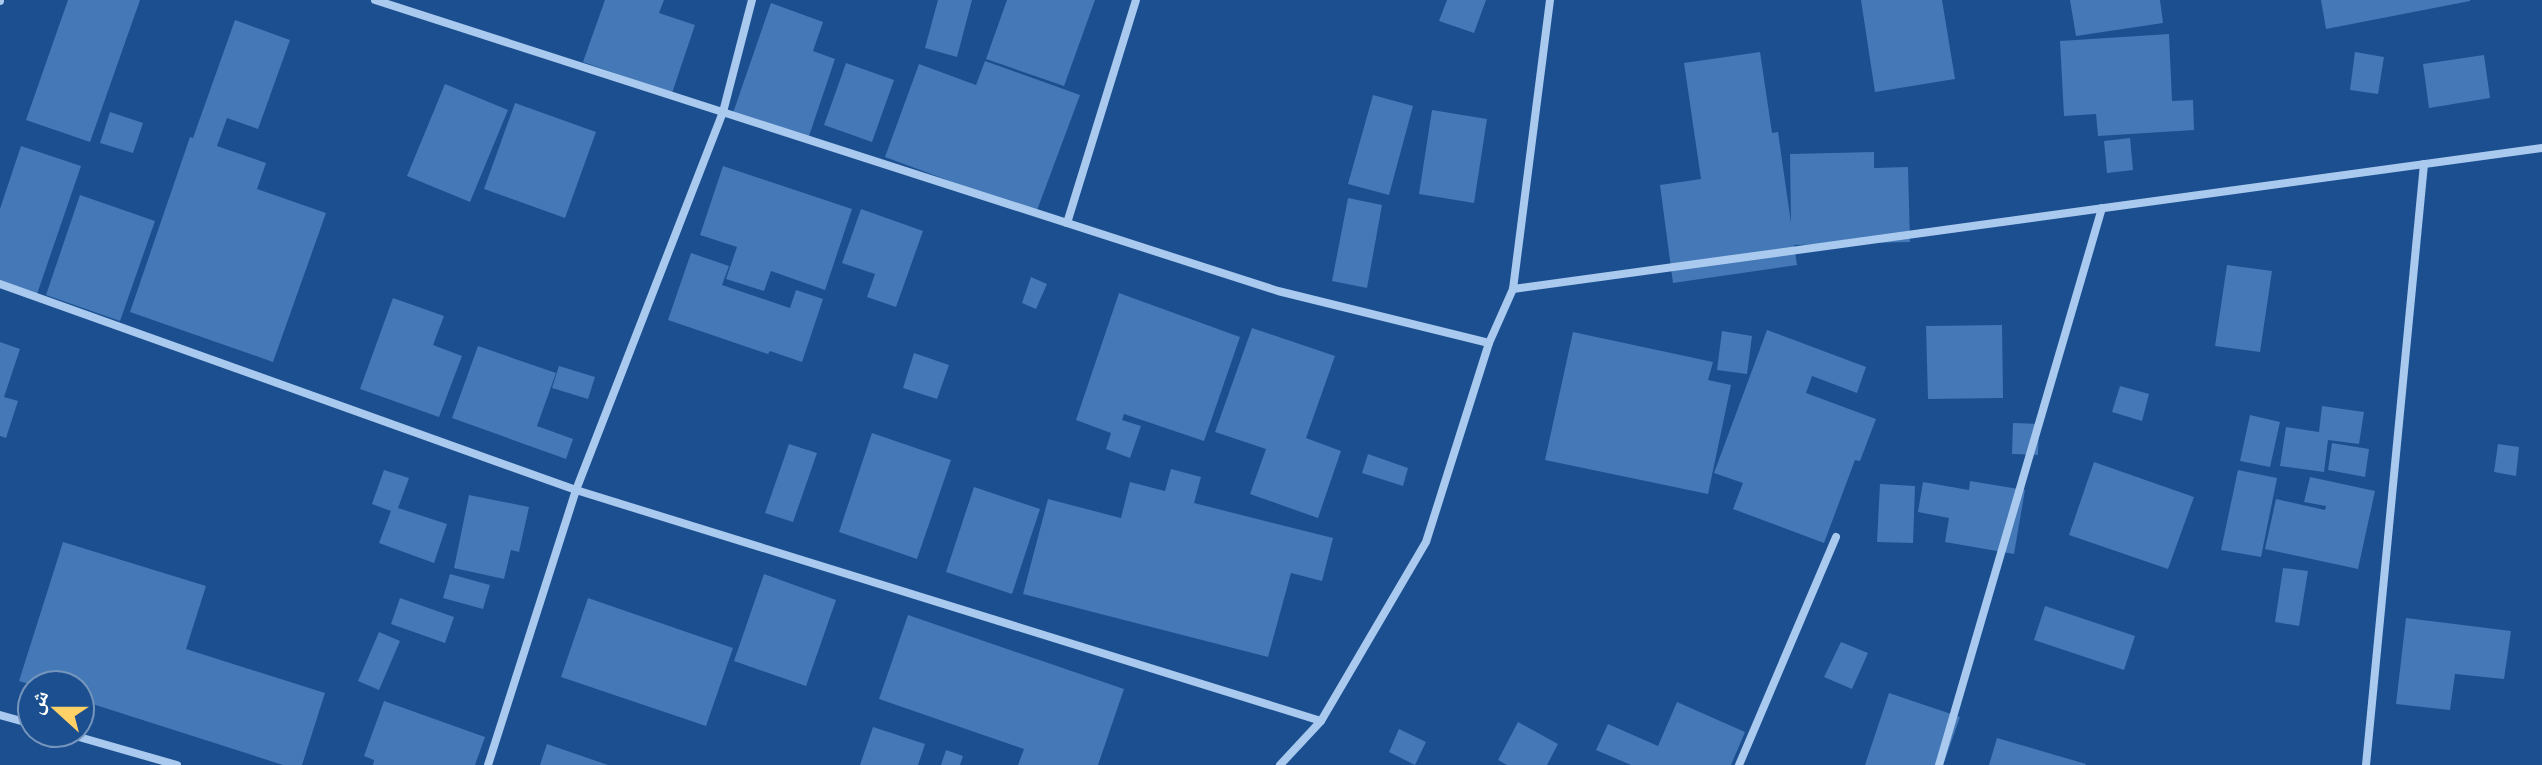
<svg xmlns="http://www.w3.org/2000/svg" width="2542" height="765" font-family="Cabin,'Noto Naskh Arabic',sans-serif">
  <rect width="100%" height="100%" fill="#1b4f8f"/>
  <g fill="#4478b7">
    <path d="M 68,0 L 140,0 L 90,142 L 26,120 Z"/>
    <path d="M 605,0 L 664,0 L 659,13 L 695,25 L 672,93 L 583,62 Z"/>
    <path d="M 938,0 L 972,0 L 957,57 L 925,48 Z"/>
    <path d="M 1007,0 L 1095,0 L 1064,86 L 986,59 Z"/>
    <path d="M 1447,0 L 1486,0 L 1474,33 L 1439,21 Z"/>
    <path d="M 1861,0 L 1942,0 L 1955,79 L 1875,92 Z"/>
    <path d="M 2070,0 L 2160,0 L 2163,23 L 2076,36 Z"/>
    <path d="M 2321,0 L 2470,0 L 2470,1 L 2326,29 Z"/>
    <path d="M 771,3 L 823,22 L 813,51 L 835,59 L 808,139 L 733,113 Z"/>
    <path d="M 235,20 L 290,40 L 258,129 L 227,118 L 217,146 L 266,163 L 257,189 L 326,213 L 273,362 L 130,312 L 190,137 L 193,138 Z"/>
    <path d="M 2169,34 L 2172,101 L 2193,100 L 2194,130 L 2098,136 L 2096,114 L 2064,116 L 2060,41 Z"/>
    <path d="M 1760,52 L 1772,133 L 1778,132 L 1791,223 L 1790,154 L 1874,152 L 1874,168 L 1908,167 L 1910,242 L 1794,245 L 1797,265 L 1673,283 L 1660,185 L 1701,179 L 1684,63 Z"/>
    <path d="M 2355,52 L 2384,57 L 2378,94 L 2350,90 Z"/>
    <path d="M 2484,55 L 2490,98 L 2429,108 L 2423,64 Z"/>
    <path d="M 985,61 L 1080,95 L 1036,213 L 885,157 L 919,64 L 976,85 Z"/>
    <path d="M 846,63 L 894,80 L 872,142 L 824,125 Z"/>
    <path d="M 445,84 L 508,110 L 470,202 L 407,176 Z"/>
    <path d="M 1373,95 L 1413,106 L 1389,195 L 1348,184 Z"/>
    <path d="M 515,103 L 596,132 L 565,218 L 484,189 Z"/>
    <path d="M 1432,110 L 1487,119 L 1474,203 L 1419,194 Z"/>
    <path d="M 110,112 L 143,123 L 133,153 L 100,143 Z"/>
    <path d="M 2130,138 L 2133,170 L 2107,173 L 2104,141 Z"/>
    <path d="M 21,146 L 81,166 L 37,294 L 0,281 L 0,209 Z"/>
    <path d="M 723,166 L 852,209 L 825,290 L 771,271 L 764,291 L 726,279 L 737,247 L 700,235 Z"/>
    <path d="M 80,195 L 155,221 L 120,321 L 46,295 Z"/>
    <path d="M 1348,198 L 1382,205 L 1367,288 L 1332,281 Z"/>
    <path d="M 861,209 L 923,231 L 896,307 L 867,297 L 875,274 L 842,263 Z"/>
    <path d="M 691,253 L 729,266 L 722,285 L 790,308 L 796,290 L 823,299 L 802,362 L 770,351 L 768,354 L 668,320 Z"/>
    <path d="M 2227,265 L 2272,271 L 2260,352 L 2215,346 Z"/>
    <path d="M 1031,277 L 1047,284 L 1036,309 L 1022,303 Z"/>
    <path d="M 1119,293 L 1240,337 L 1204,441 L 1124,414 L 1122,420 L 1141,426 L 1130,458 L 1106,449 L 1111,433 L 1076,420 Z"/>
    <path d="M 393,298 L 444,316 L 433,345 L 462,356 L 439,417 L 360,389 Z"/>
    <path d="M 2002,325 L 2003,398 L 1928,399 L 1926,326 Z"/>
    <path d="M 1252,328 L 1335,356 L 1306,438 L 1341,451 L 1318,518 L 1250,494 L 1266,449 L 1215,432 Z"/>
    <path d="M 1767,330 L 1866,367 L 1857,393 L 1812,376 L 1806,393 L 1876,419 L 1860,461 L 1855,460 L 1824,543 L 1733,509 L 1743,483 L 1714,473 Z"/>
    <path d="M 1722,331 L 1752,336 L 1747,374 L 1717,370 Z"/>
    <path d="M 1573,332 L 1713,362 L 1708,380 L 1731,385 L 1708,494 L 1545,460 Z"/>
    <path d="M 0,342 L 20,349 L 4,397 L 18,401 L 6,438 L 0,436 Z"/>
    <path d="M 478,346 L 556,373 L 537,426 L 573,439 L 566,459 L 452,418 Z"/>
    <path d="M 914,353 L 949,365 L 937,399 L 903,388 Z"/>
    <path d="M 559,366 L 595,377 L 588,399 L 552,388 Z"/>
    <path d="M 2120,386 L 2149,394 L 2142,421 L 2112,412 Z"/>
    <path d="M 2322,406 L 2364,412 L 2359,444 L 2328,440 L 2324,472 L 2280,466 L 2286,427 L 2319,432 Z"/>
    <path d="M 2250,415 L 2280,422 L 2270,467 L 2240,461 Z"/>
    <path d="M 2013,423 L 2039,424 L 2038,455 L 2012,454 Z"/>
    <path d="M 872,433 L 951,460 L 917,559 L 839,532 Z"/>
    <path d="M 2332,443 L 2369,449 L 2365,477 L 2328,470 Z"/>
    <path d="M 789,444 L 817,453 L 793,522 L 765,513 Z"/>
    <path d="M 2498,444 L 2519,447 L 2516,476 L 2494,472 Z"/>
    <path d="M 1368,454 L 1408,468 L 1403,486 L 1362,473 Z"/>
    <path d="M 2094,462 L 2194,497 L 2168,569 L 2069,535 Z"/>
    <path d="M 1171,469 L 1201,477 L 1194,503 L 1333,538 L 1322,581 L 1291,573 L 1268,657 L 1023,594 L 1048,499 L 1121,518 L 1130,482 L 1165,491 Z"/>
    <path d="M 384,470 L 409,478 L 398,508 L 447,524 L 434,563 L 379,543 L 391,511 L 372,504 Z"/>
    <path d="M 2238,470 L 2277,478 L 2261,557 L 2221,550 Z"/>
    <path d="M 2310,477 L 2375,491 L 2358,569 L 2265,549 L 2276,499 L 2325,510 L 2326,506 L 2304,502 Z"/>
    <path d="M 1970,481 L 2025,490 L 2014,554 L 1945,542 L 1949,518 L 1918,512 L 1923,482 L 1969,490 Z"/>
    <path d="M 1880,484 L 1915,486 L 1913,543 L 1877,542 Z"/>
    <path d="M 974,487 L 1040,509 L 1012,594 L 946,572 Z"/>
    <path d="M 469,495 L 529,507 L 519,552 L 511,550 L 504,579 L 454,568 Z"/>
    <path d="M 63,542 L 206,586 L 186,649 L 325,693 L 302,765 L 283,765 L 80,700 L 80,685 L 32,685 L 19,681 Z"/>
    <path d="M 2283,568 L 2308,571 L 2299,626 L 2275,622 Z"/>
    <path d="M 450,574 L 490,585 L 483,609 L 443,598 Z"/>
    <path d="M 764,574 L 836,600 L 806,686 L 734,661 Z"/>
    <path d="M 400,598 L 454,617 L 445,643 L 391,624 Z"/>
    <path d="M 588,598 L 733,648 L 706,726 L 561,677 Z"/>
    <path d="M 2045,606 L 2135,636 L 2124,670 L 2034,640 Z"/>
    <path d="M 908,615 L 1124,689 L 1098,765 L 1018,765 L 1024,749 L 879,699 Z"/>
    <path d="M 2406,618 L 2511,631 L 2504,679 L 2455,674 L 2450,710 L 2396,704 Z"/>
    <path d="M 379,632 L 400,641 L 379,690 L 358,681 Z"/>
    <path d="M 1841,642 L 1868,653 L 1852,689 L 1824,677 Z"/>
    <path d="M 1889,693 L 1960,717 L 1943,765 L 1865,765 Z"/>
    <path d="M 384,701 L 485,737 L 475,765 L 373,765 L 374,760 L 364,756 Z"/>
    <path d="M 1677,702 L 1745,732 L 1731,765 L 1631,765 L 1596,750 L 1608,724 L 1658,746 Z"/>
    <path d="M 1518,722 L 1558,744 L 1547,765 L 1507,765 L 1498,760 Z"/>
    <path d="M 873,727 L 925,744 L 918,765 L 860,765 Z"/>
    <path d="M 1399,729 L 1426,742 L 1415,765 L 1389,752 Z"/>
    <path d="M 1997,738 L 2086,764 L 2085,765 L 1989,765 Z"/>
    <path d="M 547,744 L 608,765 L 540,765 Z"/>
    <path d="M 946,750 L 963,756 L 960,765 L 941,765 Z"/>
  </g>
  <g fill="none" stroke-linecap="round" stroke-linejoin="round">
    <g stroke="#a9c9ee" stroke-width="8">
      <path d="M 375,0 L 1278,291 L 1489,343"/>
      <path d="M 0,1 L 0,0"/>
      <path d="M 1067,223 L 1136,0"/>
      <path d="M 0,284 L 576,490 L 1321,721"/>
      <path d="M 1513,289 L 2542,148"/>
      <path d="M 0,715 L 32,724"/>
      <path d="M 65,733 L 177,765"/>
      <path d="M 488,765 L 576,490 L 723,112 L 752,0"/>
      <path d="M 1280,765 L 1321,721 L 1426,542 L 1489,343 L 1513,289 L 1550,0"/>
      <path d="M 1739,765 L 1836,537"/>
      <path d="M 1939,765 L 2102,208"/>
      <path d="M 2366,765 L 2424,164"/>
    </g>
  </g>
  <g transform="translate(56 709) rotate(291)"><circle r="38" fill="#1b4f8f" stroke="#7695bc" stroke-width="2"/>
  <path d="M0-6L14 30L0 20L-14 30Z" fill="#ffd166"/>
  <text y="-12" font-size="22" font-weight="bold" text-anchor="middle" fill="#ffffff">ش</text>
  </g>
</svg>
